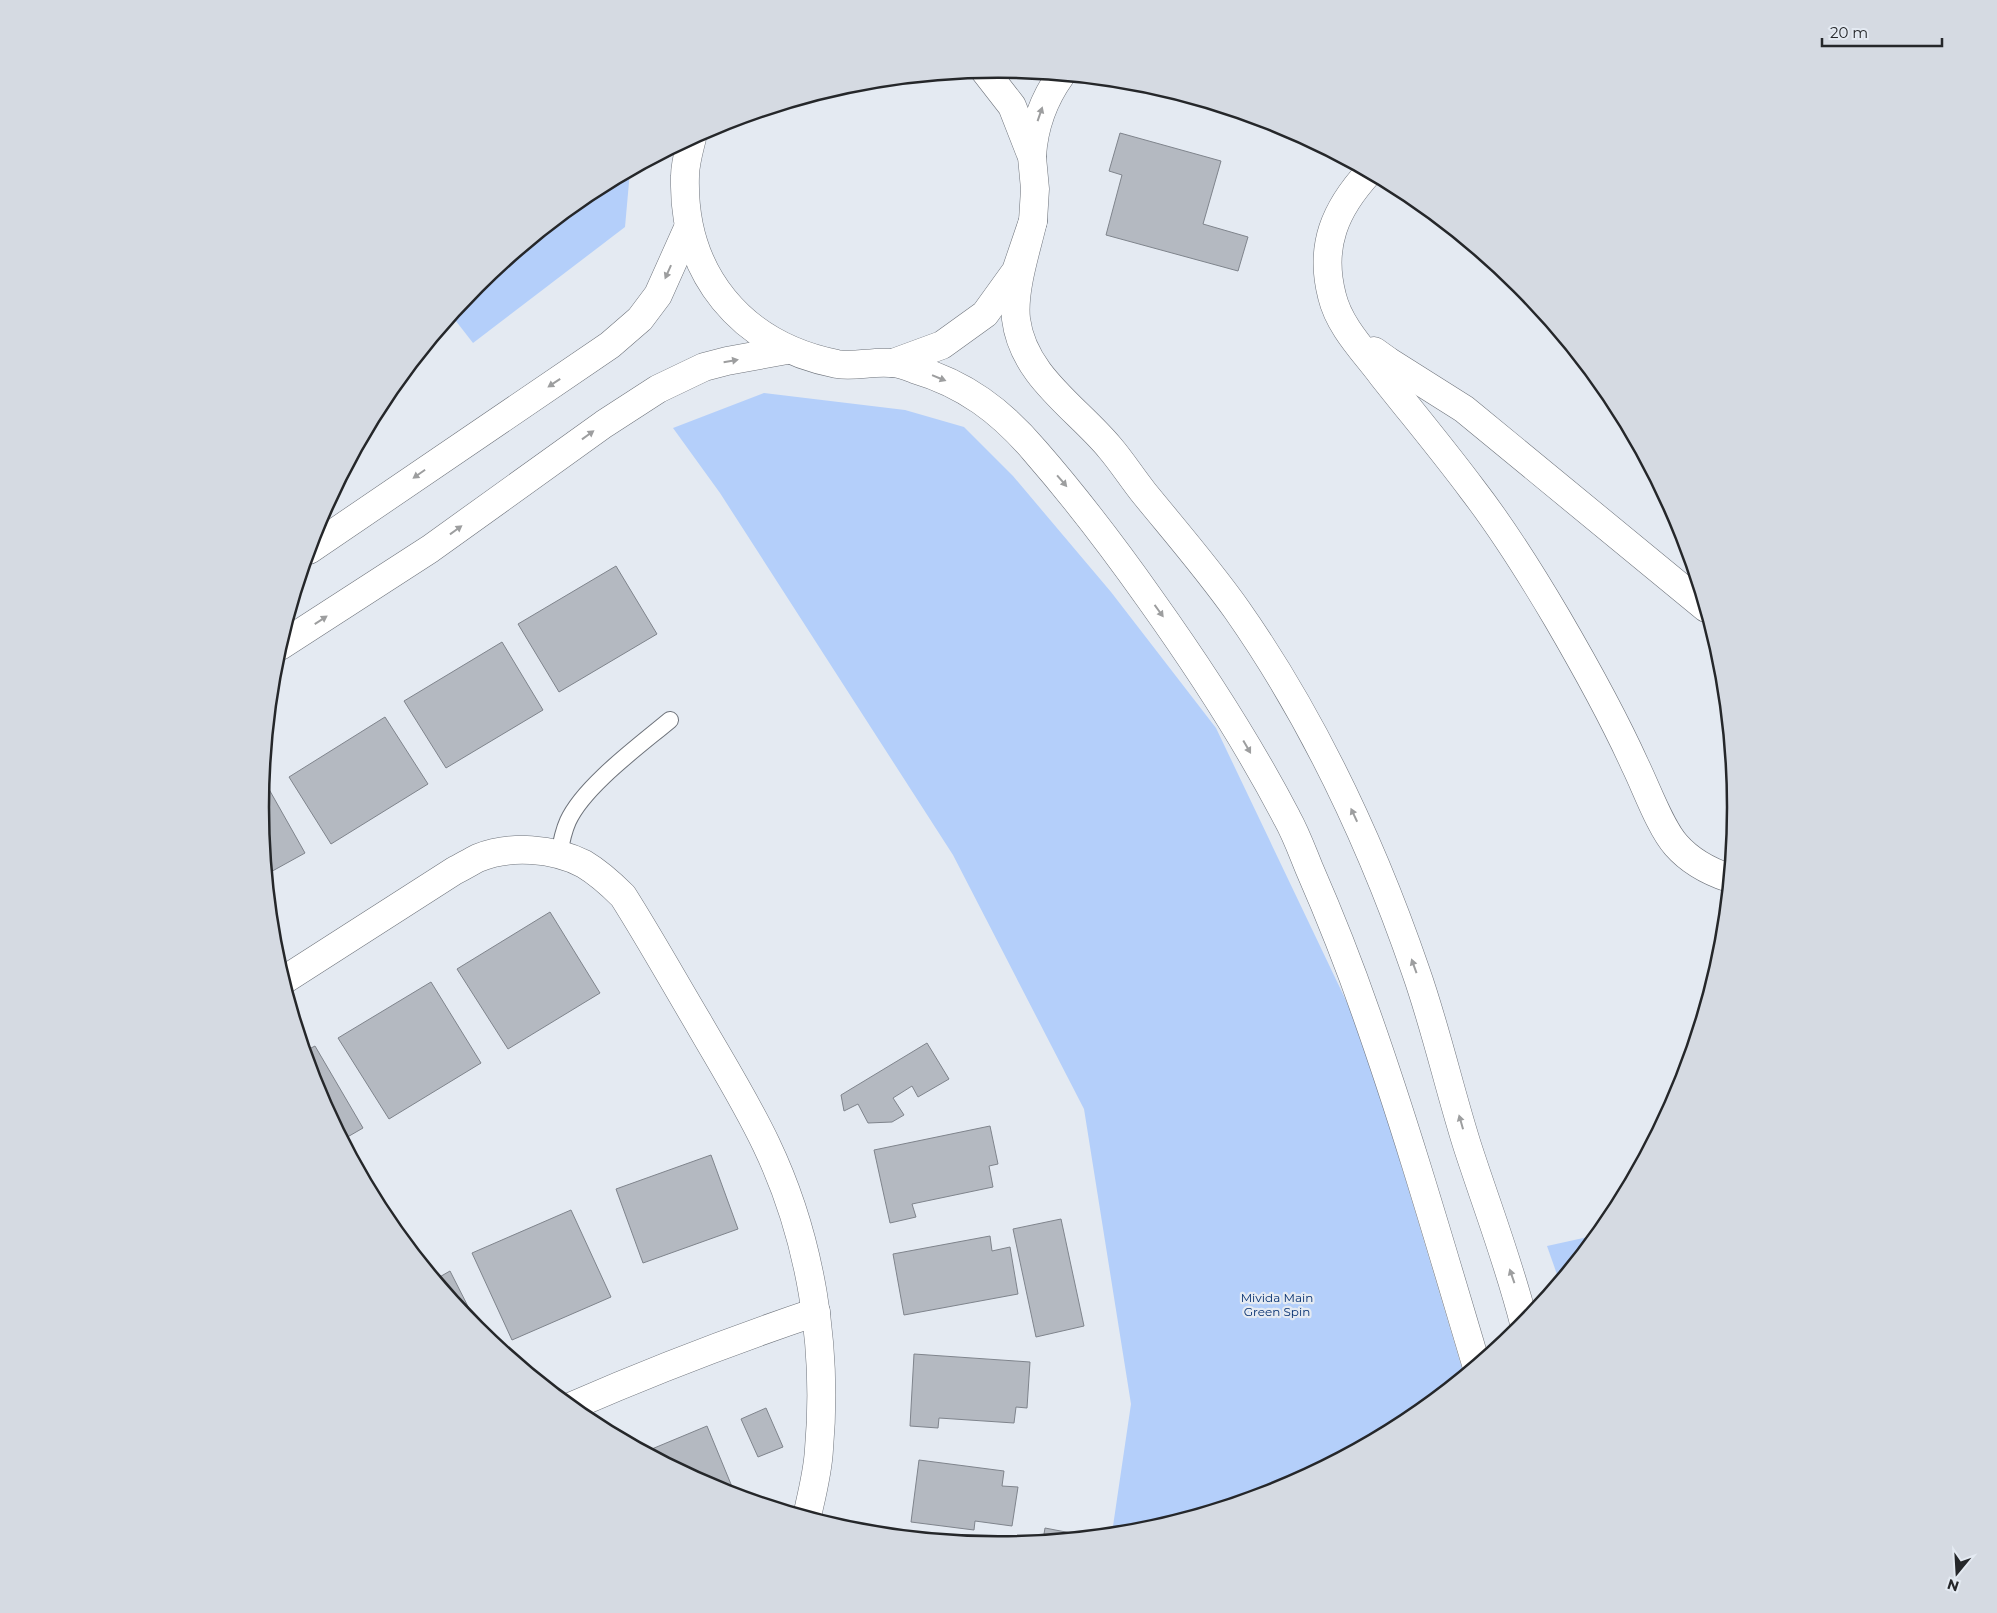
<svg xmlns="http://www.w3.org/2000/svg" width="1997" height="1613" font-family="Montserrat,sans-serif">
  <rect width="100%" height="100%" fill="#e4eaf2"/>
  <g fill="#b4cffa">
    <path d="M 630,171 L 625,227 L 473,343 L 452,316 L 477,285 L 589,193 Z"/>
    <path d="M 764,393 L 905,410 L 964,427 L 1013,476 L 1111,592 L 1216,728 L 1362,1034 L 1464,1375 L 1408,1420 L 1281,1488 L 1142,1530 L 1112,1533 L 1131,1404 L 1084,1109 L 953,855 L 720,493 L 673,428 Z"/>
    <path d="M 1597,1235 L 1559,1280 L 1547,1246 Z"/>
  </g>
  <g fill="#b4b9c1" stroke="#7f848c">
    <path d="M 1120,133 L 1221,161 L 1203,224 L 1248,237 L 1238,271 L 1106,235 L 1122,175 L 1109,171 Z"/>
    <path d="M 616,566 L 657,634 L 559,692 L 518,624 Z"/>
    <path d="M 502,642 L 543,710 L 446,768 L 404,701 Z"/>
    <path d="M 385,717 L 428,784 L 331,844 L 289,777 Z"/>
    <path d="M 266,784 L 305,853 L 267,874 L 261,806 L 263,786 Z"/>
    <path d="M 550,912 L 600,993 L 508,1049 L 457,969 Z"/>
    <path d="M 431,982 L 481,1063 L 389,1119 L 338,1038 Z"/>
    <path d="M 927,1043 L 949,1079 L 918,1097 L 912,1086 L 893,1098 L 904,1115 L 892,1122 L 868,1123 L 858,1104 L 844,1111 L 841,1095 Z"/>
    <path d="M 315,1046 L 363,1128 L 344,1139 L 317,1089 L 305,1051 Z"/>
    <path d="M 990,1126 L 998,1164 L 989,1166 L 993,1187 L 912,1204 L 916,1217 L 890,1223 L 874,1150 Z"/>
    <path d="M 711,1155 L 738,1229 L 643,1263 L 616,1189 Z"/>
    <path d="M 571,1210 L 611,1297 L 512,1340 L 472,1253 Z"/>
    <path d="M 1061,1219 L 1084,1326 L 1036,1337 L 1013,1229 Z"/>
    <path d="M 990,1236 L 992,1251 L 1010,1247 L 1018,1294 L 904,1315 L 893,1254 Z"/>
    <path d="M 450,1271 L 481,1332 L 436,1279 Z"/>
    <path d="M 914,1354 L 1030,1362 L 1027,1408 L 1016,1407 L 1014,1423 L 939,1418 L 938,1428 L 910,1426 Z"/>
    <path d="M 766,1408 L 783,1447 L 758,1457 L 741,1419 Z"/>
    <path d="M 707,1426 L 735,1494 L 716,1488 L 647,1451 Z"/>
    <path d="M 919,1460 L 1004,1471 L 1002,1486 L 1018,1487 L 1012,1526 L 975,1521 L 974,1530 L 911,1522 Z"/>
    <path d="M 1045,1528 L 1071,1533 L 1070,1537 L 1043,1540 Z"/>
  </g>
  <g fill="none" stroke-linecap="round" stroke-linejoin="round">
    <g stroke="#6e737b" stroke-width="18">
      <path id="lane" d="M 559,855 C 561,843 563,832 568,821 C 584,786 639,746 670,720"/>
    </g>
    <g stroke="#6e737b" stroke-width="29">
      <g id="street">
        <path d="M 1369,172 C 1335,209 1319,246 1332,296 C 1339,326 1364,351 1382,375 C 1412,413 1443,450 1472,489 C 1503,529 1531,574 1557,618 C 1585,666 1612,714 1635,765 C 1646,787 1660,827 1676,845 C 1690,861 1708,871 1729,878"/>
        <path d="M 1374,351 L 1388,361 L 1464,409 L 1706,608"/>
        <path d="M 284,980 L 454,871 C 462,867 470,862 478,858 C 510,845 553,848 584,864 C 599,873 611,884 623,896 C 649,937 673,980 698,1022 C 721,1062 746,1102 766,1144 C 811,1238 828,1346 819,1449 C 818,1471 812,1494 807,1516"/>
        <path d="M 572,1406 C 652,1371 733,1340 816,1312"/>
      </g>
    </g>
    <g stroke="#6e737b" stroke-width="29">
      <g id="secondary">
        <path d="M 692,138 C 689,150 685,164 685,176 C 682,274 741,345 837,364 C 855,367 873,361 891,363 C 899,363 907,366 914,369 C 965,384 1001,411 1035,451 C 1076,498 1114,548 1150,599 C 1200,669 1247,741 1287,818 C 1296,834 1302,851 1309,868 C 1330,916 1349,964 1366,1013 C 1407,1129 1441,1247 1476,1364"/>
        <path d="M 1032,156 C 1034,125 1043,100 1061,75"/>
        <path d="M 1033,221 C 1026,251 1013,289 1016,319 C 1023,376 1077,408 1110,448 C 1122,462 1132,478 1144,493 C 1175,531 1208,569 1237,610 C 1314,720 1372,844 1416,972 C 1436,1029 1449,1088 1467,1145 C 1486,1204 1509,1263 1524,1323"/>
        <path d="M 893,363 L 942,345 L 985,314 L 1016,271 L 1033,221 L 1035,189 L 1032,157 L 1012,106 L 984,70"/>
        <path d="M 309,550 L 610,345 L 640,319 L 658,295 L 688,228"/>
        <path d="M 280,646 L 430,549 L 604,424 L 658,389 L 704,367 L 727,361 L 787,350"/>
      </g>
    </g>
    <use href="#lane" stroke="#fff" stroke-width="16"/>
    <use href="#street" stroke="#fff" stroke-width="28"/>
    <use href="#secondary" stroke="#fff" stroke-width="28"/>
  </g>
  <defs><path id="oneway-solid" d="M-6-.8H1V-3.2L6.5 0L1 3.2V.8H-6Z" transform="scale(1.25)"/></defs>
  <g fill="#9d9e9f">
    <use href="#oneway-solid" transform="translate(1040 114) rotate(-71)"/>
    <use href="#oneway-solid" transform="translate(668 272) rotate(114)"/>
    <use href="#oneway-solid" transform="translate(731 361) rotate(-10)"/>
    <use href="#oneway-solid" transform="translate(939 378) rotate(22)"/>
    <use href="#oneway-solid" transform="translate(554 383) rotate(146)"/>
    <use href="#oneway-solid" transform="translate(588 435) rotate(-36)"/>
    <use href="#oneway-solid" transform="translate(419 474) rotate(145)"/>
    <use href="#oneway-solid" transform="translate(1062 481) rotate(49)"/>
    <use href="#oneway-solid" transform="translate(456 530) rotate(-36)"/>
    <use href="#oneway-solid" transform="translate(1159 611) rotate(54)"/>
    <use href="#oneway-solid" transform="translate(321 620) rotate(-33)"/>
    <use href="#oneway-solid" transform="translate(1247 747) rotate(60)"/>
    <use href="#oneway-solid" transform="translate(1354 815) rotate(-115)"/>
    <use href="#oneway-solid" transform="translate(1414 966) rotate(-110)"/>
    <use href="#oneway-solid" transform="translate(1461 1122) rotate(-106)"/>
    <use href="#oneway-solid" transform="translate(1512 1276) rotate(-109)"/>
  </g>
  <g text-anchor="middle" stroke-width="4.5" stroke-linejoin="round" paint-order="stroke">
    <g font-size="12" fill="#042f6f" stroke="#e4eaf2">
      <text x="1277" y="1302">Mivida Main<tspan x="1277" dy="14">Green Spin</tspan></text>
    </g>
  </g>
  <path d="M0 0H1997V1613H0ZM269 807a729 729 0 1 1 1458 0a729 729 0 1 1-1458 0Z" fill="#d5dae2" fill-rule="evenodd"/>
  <path fill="none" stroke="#25272a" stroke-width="2.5" d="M269 807a729 729 0 1 1 1458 0a729 729 0 1 1-1458 0Z"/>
  <g transform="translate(1957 1573) rotate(198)" stroke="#e4eaf2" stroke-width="4" paint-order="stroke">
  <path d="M0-4L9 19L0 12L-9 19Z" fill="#25272a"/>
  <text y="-8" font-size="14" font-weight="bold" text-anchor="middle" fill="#25272a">N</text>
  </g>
  <path d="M1822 38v8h120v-8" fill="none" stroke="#25272a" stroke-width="2.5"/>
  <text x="1830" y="38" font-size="15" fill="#25272a" stroke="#e4eaf2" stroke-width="4" paint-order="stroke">20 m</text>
</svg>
